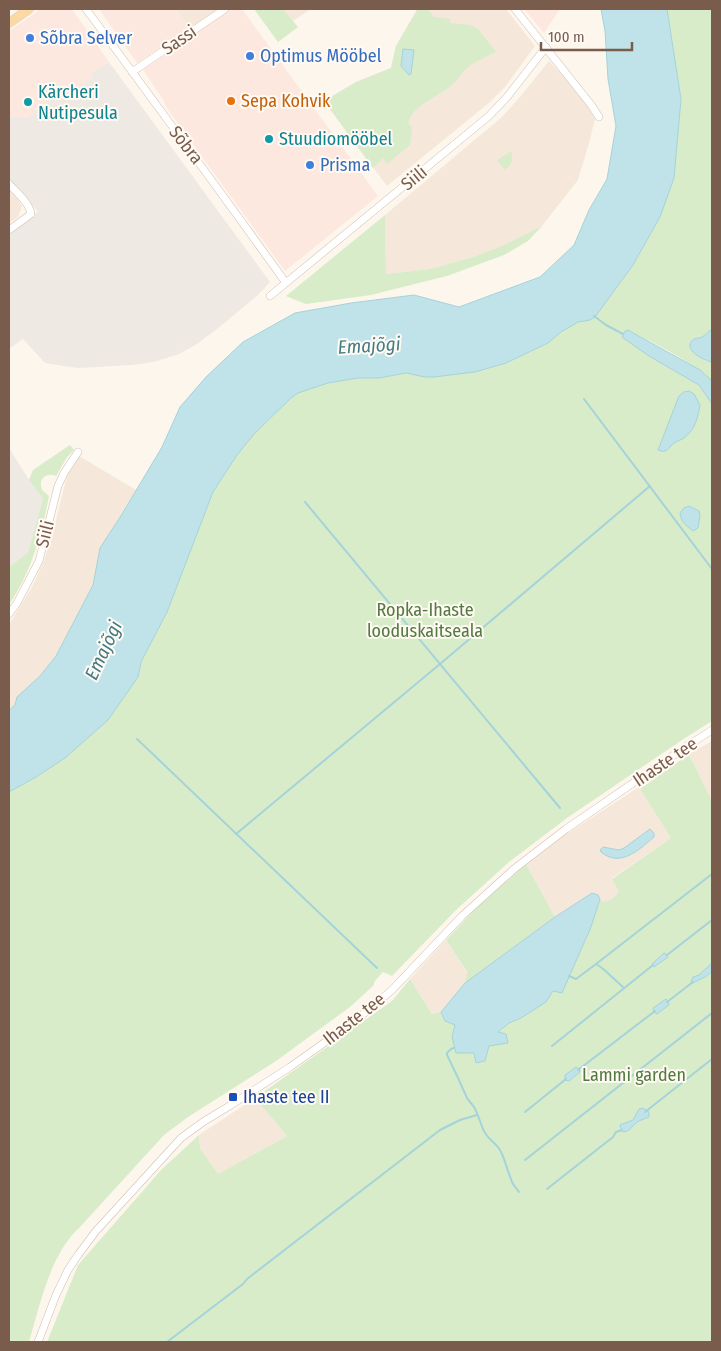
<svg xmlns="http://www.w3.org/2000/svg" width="721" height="1351" font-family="'Fira Sans Condensed',sans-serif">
  <rect width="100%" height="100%" fill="#fdf6ec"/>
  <g fill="#f5e8da">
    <path d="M 176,9 L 219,9 L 189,28 Z"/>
    <path d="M 283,9 L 311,9 L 293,21 Z"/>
    <path d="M 417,9 L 506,9 L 535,46 L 505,87 L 490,102 L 387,186 L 324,101 L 356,82 L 391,68 L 396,46 Z"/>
    <path d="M 549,61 L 573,87 L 586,104 L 595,119 L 589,143 L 578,180 L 542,226 L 506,244 L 473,257 L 430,269 L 386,274 L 385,215 L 502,117 L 520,97 Z"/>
    <path d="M 9,188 L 15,195 L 22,206 L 18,217 L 9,223 Z"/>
    <path d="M 79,456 L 136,490 L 100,548 L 93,585 L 56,656 L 40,676 L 17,697 L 15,705 L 9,710 L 9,624 L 12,620 L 32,587 L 44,561 L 53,532 L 66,480 L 69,472 Z"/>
    <path d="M 712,741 L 712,801 L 689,754 Z"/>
    <path d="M 639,787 L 671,838 L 612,878 L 619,892 L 612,899 L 603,902 L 600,899 L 598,895 L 592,893 L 555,917 L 526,864 L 562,837 Z"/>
    <path d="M 446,940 L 467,973 L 465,983 L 441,1012 L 432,1014 L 410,979 Z"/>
    <path d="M 255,1098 L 287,1136 L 218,1174 L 200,1148 L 199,1135 Z"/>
  </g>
  <g fill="#fde8e0">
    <path d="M 41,9 L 72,9 L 109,62 L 91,74 L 93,78 L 61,102 L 54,98 L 27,118 L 9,116 L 9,31 Z"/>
    <path d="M 99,9 L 176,9 L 189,28 L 137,63 Z"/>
    <path d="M 231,9 L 242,9 L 378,196 L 285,271 L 168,110 L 162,98 L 143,70 Z"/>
    <path d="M 524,9 L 560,9 L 544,33 Z"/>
  </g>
  <g fill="#efe9e4">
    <path d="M 109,62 L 270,282 L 257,296 L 217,329 L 197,344 L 179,354 L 154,362 L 132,365 L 79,368 L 63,366 L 45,363 L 23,339 L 9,349 L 9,234 L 38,212 L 9,179 L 9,116 L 27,118 L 54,98 L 58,99 L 61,101 L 93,78 L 90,74 Z"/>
    <path d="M 9,448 L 29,480 L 43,499 L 28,554 L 9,567 Z"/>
  </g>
  <g fill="#d8ecc9">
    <path d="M 254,9 L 283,9 L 298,27 L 278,42 Z"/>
    <path d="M 418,9 L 428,9 L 434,17 L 451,19 L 450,23 L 471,25 L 478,29 L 496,52 C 486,57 476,61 468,67 C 462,72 458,80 452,85 C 438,98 414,103 408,123 L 412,128 L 410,145 L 387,164 L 383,158 L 373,168 L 324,101 L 356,82 L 391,68 L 396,46 Z"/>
    <path d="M 667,9 L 712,9 L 712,329 L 703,337 L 694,339 L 705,361 L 712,362 L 712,384 C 708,369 644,338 628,330 L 625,331 L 649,356 L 699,385 L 712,404 L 712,721 L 682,740 L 567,818 L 509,862 L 456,910 L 392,976 L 383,972 L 374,982 L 374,985 L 350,1007 L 276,1061 L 188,1117 L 164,1135 L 80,1227 C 50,1254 40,1305 29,1342 L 9,1342 L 9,792 L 36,777 L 65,758 L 108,720 L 138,677 L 141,662 L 167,612 L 213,492 L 237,455 L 254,434 L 291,398 L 298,393 L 328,383 L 358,378 L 379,378 L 406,373 L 425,377 L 434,377 L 476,372 L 506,363 L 548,343 L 561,332 L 579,321 L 590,320 L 595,317 L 633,265 L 660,217 L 681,99 Z"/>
    <path d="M 511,151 C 514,159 512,165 505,170 L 497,160 Z"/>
    <path d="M 385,215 L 386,274 L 430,269 L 473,257 L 506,244 L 542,226 L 528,241 L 504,255 L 447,276 L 371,295 L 306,304 L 286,296 Z"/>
    <path d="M 70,445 L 74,450 L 67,457 L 56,476 C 46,472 38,479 42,490 L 49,496 C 41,536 32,570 9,605 L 9,567 L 28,553 L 43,499 L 29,480 L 33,470 Z"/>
    <path d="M 689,754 L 712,801 L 712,1342 L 47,1342 L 78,1265 L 162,1169 L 199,1135 L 200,1148 L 218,1174 L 287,1136 L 255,1098 L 392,1001 L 410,979 L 432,1014 L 441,1012 L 445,1021 L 456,1025 L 452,1037 L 474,1053 L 476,1063 L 485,1061 L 489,1046 L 498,1032 L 509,1023 L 521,1018 L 532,1010 L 553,991 L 578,955 L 591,927 L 600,899 L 603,902 L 612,899 L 619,892 L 612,879 L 671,838 L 640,789 Z"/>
    <path d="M 526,864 L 555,917 L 465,983 L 467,972 L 446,940 L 479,905 Z"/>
  </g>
  <g fill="#bfe3e8" stroke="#a5d3da">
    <path d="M 601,9 L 667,9 L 681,99 L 674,178 L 660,217 L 633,265 L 595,317 L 590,320 L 578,322 L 561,332 L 548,343 L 506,363 L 475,372 L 434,377 L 425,377 L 406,373 L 379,378 L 358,378 L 328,383 L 298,393 L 291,398 L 254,434 L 237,455 L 213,492 L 167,612 L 141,662 L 138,677 L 108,720 L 65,758 L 36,777 L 9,792 L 9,710 L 15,705 L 17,697 L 40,676 L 56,656 L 93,585 L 100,548 L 122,514 L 162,447 L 180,407 L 206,377 L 243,342 L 295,313 L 351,303 L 414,295 L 459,307 L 540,277 L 574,245 L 589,210 L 607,179 L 616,126 L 608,79 L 605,31 Z"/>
    <path d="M 403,49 L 414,50 L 411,74 L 409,75 L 401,66 Z"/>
    <path d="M 712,329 L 712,362 C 705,361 685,351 691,342 C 694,337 698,339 702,337 C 706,335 709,331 712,329 Z"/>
    <path d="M 628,330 L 700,370 L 711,380 L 712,384 L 712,404 L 699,385 L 649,356 L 622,337 L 625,331 Z"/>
    <path d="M 689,391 L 694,394 L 700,405 C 698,417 695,430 685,437 C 682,440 677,441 674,443 C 668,448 667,454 658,450 L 679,396 L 684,392 Z"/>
    <path d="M 689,506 L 699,511 L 700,515 L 698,528 L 693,531 C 686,525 681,523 680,513 L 684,508 Z"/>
    <path d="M 650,829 L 654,833 L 654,837 C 639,850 620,868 601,852 L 600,850 L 603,847 L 619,850 L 624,848 Z"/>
    <path d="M 592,893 L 598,895 L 600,899 L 591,927 L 562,993 L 553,991 L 546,1002 L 521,1018 L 509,1023 L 498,1032 L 506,1034 L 508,1043 L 489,1046 L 485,1061 L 476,1063 L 474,1053 L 456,1053 L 452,1037 L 455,1025 L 445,1021 L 441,1012 L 465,983 L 555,917 Z"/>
    <path d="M 664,953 L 666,954 L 668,957 L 654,967 L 652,964 Z"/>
    <path d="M 712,963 L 712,971 C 706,978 700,979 693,983 L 691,982 L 693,977 L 699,975 Z"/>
    <path d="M 666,999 L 668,1001 L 669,1005 L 657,1014 L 654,1012 L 653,1008 Z"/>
    <path d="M 576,1067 L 579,1069 L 580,1072 L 569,1081 L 565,1080 L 565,1075 Z"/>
    <path d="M 643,1108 L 649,1112 L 649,1117 C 645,1119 640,1120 637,1122 C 631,1127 631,1131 623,1132 L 621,1129 L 620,1125 L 633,1120 L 639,1109 Z"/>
  </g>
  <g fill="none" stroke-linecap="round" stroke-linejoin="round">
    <g stroke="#a5d3da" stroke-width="2">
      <path d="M 594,316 L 606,325 L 623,334"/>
      <path d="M 584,399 L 712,569"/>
      <path d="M 305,502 L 560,808"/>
      <path d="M 137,739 L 377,968"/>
      <path d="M 236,834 L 440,664 L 650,486"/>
      <path d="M 667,955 L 712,920"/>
      <path d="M 596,964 L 712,874"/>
      <path d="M 569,976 L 576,979 L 596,964 C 605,969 605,971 612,977 C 616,981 620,984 624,988"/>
      <path d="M 667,1002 L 693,982"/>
      <path d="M 552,1046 L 653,965"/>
      <path d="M 454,1048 L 451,1049 L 447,1053 L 447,1055 C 454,1069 461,1084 467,1098 C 469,1101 472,1104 474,1107 C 478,1114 480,1122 483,1129 C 486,1138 495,1142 500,1150 C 505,1159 507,1170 511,1179 C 512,1184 516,1188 519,1192"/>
      <path d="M 578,1070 L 655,1011"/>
      <path d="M 525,1112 L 566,1079"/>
      <path d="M 645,1112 L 712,1059"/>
      <path d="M 525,1160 L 712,1013"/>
      <path d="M 547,1189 L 613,1137 L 616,1132 L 622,1130"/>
      <path d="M 167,1342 L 243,1284 L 247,1279 L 440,1130 L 460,1120 L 477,1115"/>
    </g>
    <g stroke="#d1beb0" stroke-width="8">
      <g id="minor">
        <path d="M 86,9 C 153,100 220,191 286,283"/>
        <path d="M 515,9 L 592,106 L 599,117"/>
        <path d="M 132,72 L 225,9"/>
        <path d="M 9,184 C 16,192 29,202 31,214 L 9,230"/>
        <path d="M 270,296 L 489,116 L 507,97 L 546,47"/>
        <path d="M 9,614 L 17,603 L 39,561 L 58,486 L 64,473 L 78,452"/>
        <path d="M 38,1342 L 56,1295 L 68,1270 L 78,1255 L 96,1231 L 181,1138 L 203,1122 L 231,1105 L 290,1067 L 355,1021 L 392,990 L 462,916 L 514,869 L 566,829 L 687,746 L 712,730"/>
      </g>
    </g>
    <g stroke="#dad1cd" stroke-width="10">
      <path id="major" d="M 9,23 L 29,9"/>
    </g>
    <use href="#minor" stroke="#fff" stroke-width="7"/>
    <use href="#major" stroke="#fbd9a5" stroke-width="9"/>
  </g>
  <g fill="#3f7fe0" stroke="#fffaf3" stroke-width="2">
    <circle cx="30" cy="38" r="5"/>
    <circle cx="250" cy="56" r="5"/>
    <circle cx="310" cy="165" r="5"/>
  </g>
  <circle fill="#e8710a" stroke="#fffaf3" stroke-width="2" cx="231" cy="101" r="5"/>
  <g fill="#0f9aa8" stroke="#fffaf3" stroke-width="2">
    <circle cx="28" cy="102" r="5"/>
    <circle cx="269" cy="139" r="5"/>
  </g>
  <rect fill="#1a4fb4" stroke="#fffaf3" stroke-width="2" x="228" y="1092" width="10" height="10" rx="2.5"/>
  <g text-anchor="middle" stroke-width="4" stroke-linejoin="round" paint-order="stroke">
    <g font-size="18" fill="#366cbe" stroke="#fffaf3" text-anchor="start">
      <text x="40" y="44">Sõbra Selver</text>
      <text x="260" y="62">Optimus Mööbel</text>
      <text x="320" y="171">Prisma</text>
    </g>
    <g font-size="18" fill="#7a5c4d" stroke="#fffaf3">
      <text transform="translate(179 40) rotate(-34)" y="6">Sassi</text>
      <text transform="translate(186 145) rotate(52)" y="6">Sõbra</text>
      <text transform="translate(414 178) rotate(-39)" y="6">Siili</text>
      <text transform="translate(45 534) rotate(-76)" y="6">Siili</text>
      <text transform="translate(665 762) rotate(-34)" y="6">Ihaste tee</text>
      <text transform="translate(354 1019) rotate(-38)" y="6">Ihaste tee</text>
    </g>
    <g font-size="18" fill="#0d838f" stroke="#fffaf3" text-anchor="start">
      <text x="38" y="98">Kärcheri<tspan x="38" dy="21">Nutipesula</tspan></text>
      <text x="279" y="145">Stuudiomööbel</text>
    </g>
    <g font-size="18" fill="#c56008" stroke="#fffaf3" text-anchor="start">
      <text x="241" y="107">Sepa Kohvik</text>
    </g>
    <g font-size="18" fill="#537a41" stroke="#fffaf3">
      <text x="425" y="616">Ropka-Ihaste<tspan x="425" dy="21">looduskaitseala</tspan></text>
      <text x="634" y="1081">Lammi garden</text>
    </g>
    <g font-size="18" fill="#164399" stroke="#fffaf3" text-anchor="start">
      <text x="243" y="1103">Ihaste tee II</text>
    </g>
    <g font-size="19" font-style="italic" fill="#437c86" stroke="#fffaf3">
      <text transform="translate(369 345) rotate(-3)" y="7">Emajõgi</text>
      <text transform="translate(103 650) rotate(-65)" y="7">Emajõgi</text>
    </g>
  </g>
  <rect width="721" height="1351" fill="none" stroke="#7a5c4d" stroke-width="20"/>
  <path d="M541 42v8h91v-8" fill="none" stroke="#7a5c4d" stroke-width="2.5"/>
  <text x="548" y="42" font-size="15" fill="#7a5c4d" stroke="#fffaf3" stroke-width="4" paint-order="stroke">100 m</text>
</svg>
